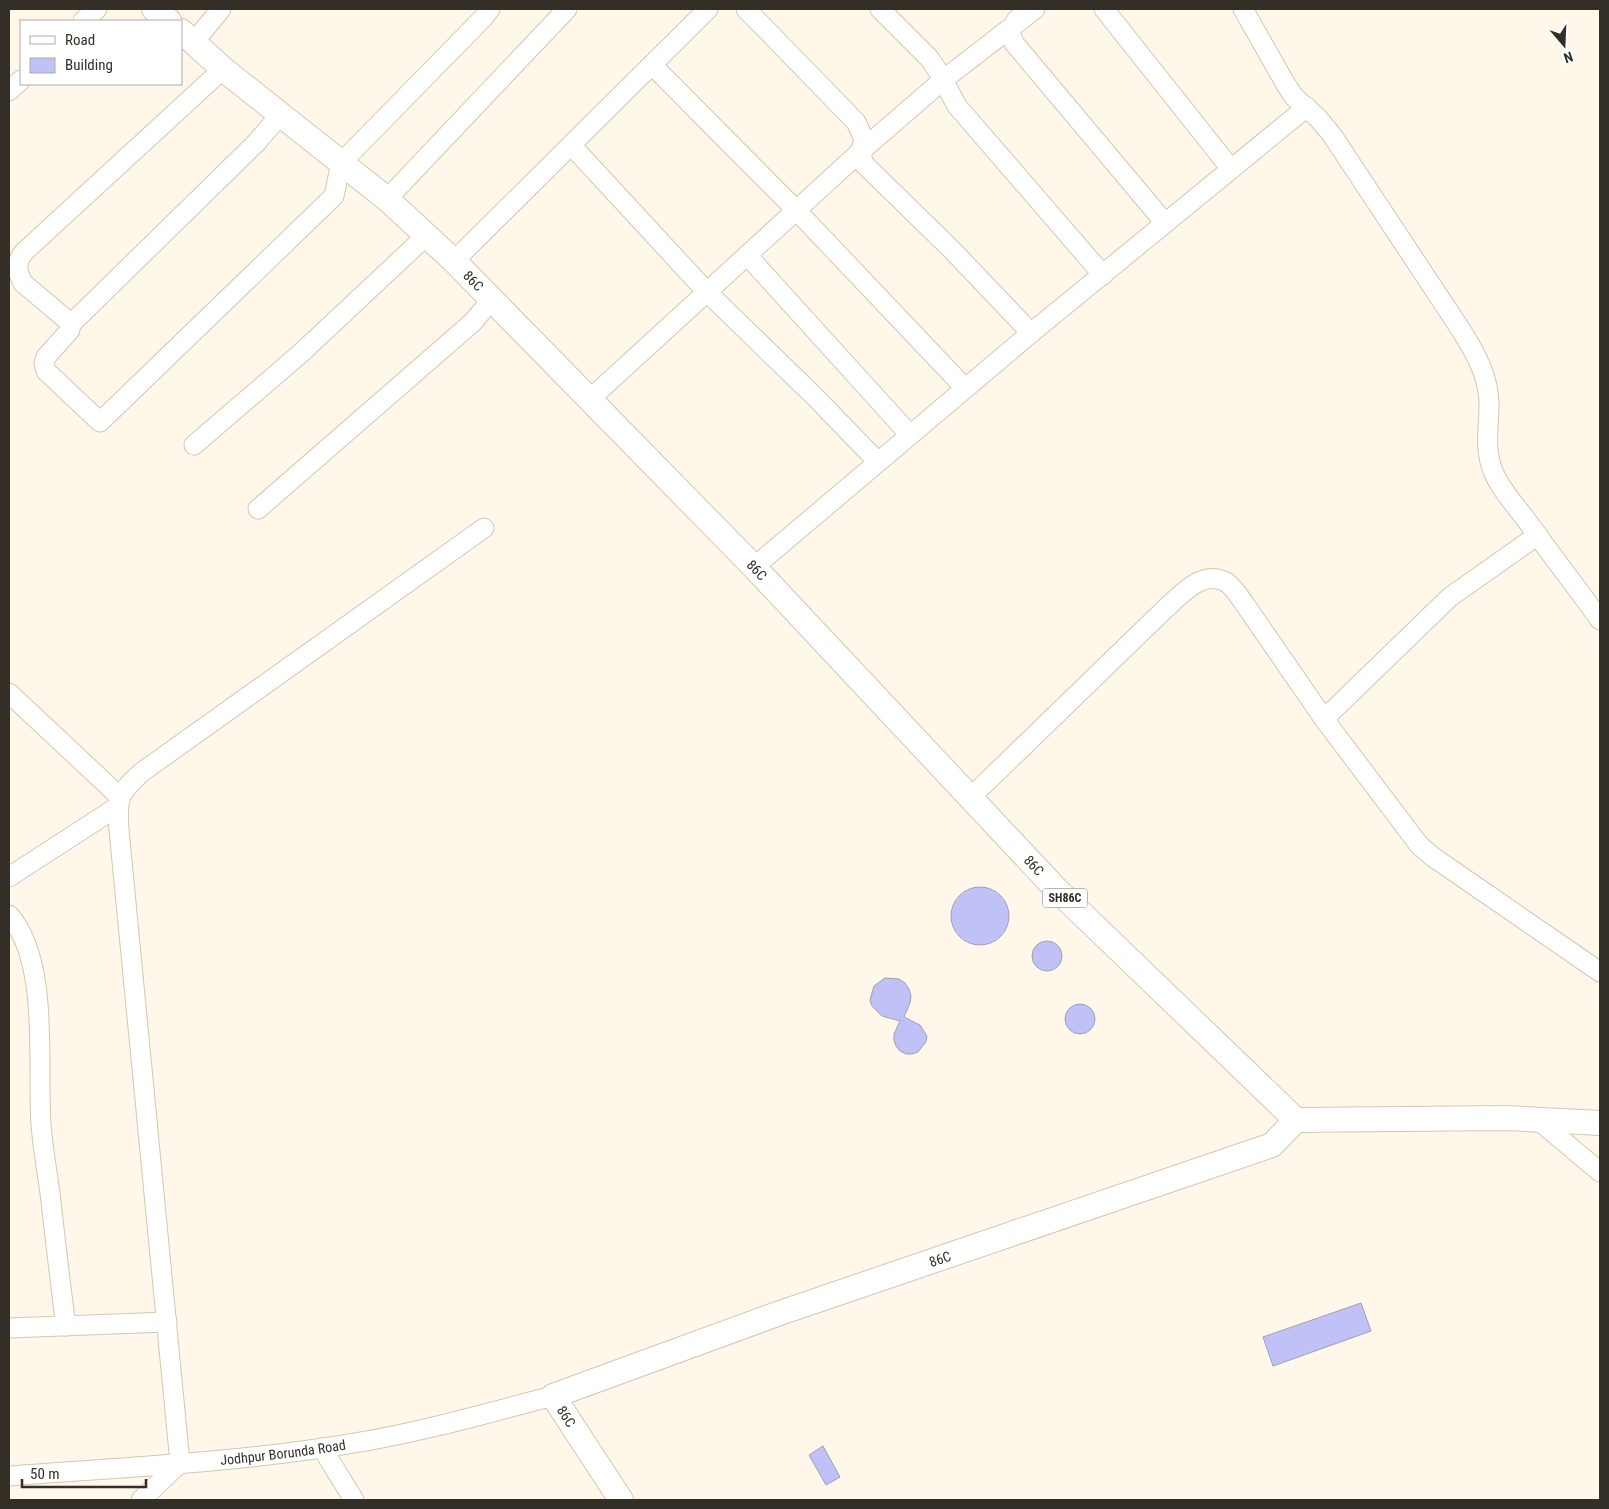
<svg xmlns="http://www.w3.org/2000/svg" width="1609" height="1509" font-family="'Roboto Condensed',sans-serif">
  <rect width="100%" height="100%" fill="#fff7e9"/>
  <g fill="#c0c2f7" stroke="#9e9fb6">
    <circle cx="980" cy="916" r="29"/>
    <circle cx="1047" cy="956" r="15"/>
    <path d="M 885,978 L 899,979 L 905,983 L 909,989 L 911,996 L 910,1003 L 904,1017 L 920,1025 L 927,1036 L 926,1042 L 918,1052 L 912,1054 L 906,1054 L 900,1051 L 896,1046 L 894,1040 L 894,1034 L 900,1021 L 882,1016 L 872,1006 L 870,1000 L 874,986 Z"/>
    <circle cx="1080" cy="1019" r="15"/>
    <path d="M 1361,1303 L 1371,1331 L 1273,1366 L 1263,1337 Z"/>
    <path d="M 823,1446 L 840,1477 L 826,1485 L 809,1455 Z"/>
  </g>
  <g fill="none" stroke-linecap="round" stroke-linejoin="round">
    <g stroke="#d3c7b1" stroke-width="21">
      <g id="minor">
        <path d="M 746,9 L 856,122 L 864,139 L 861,151 L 863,163 L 952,250 L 1031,333"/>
        <path d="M 880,9 L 929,58 L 940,74 L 957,106 L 1103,275"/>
        <path d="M 1104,9 L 1231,169"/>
        <path d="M 1243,9 L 1285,83 L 1294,97 L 1318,118 L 1332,135 L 1461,330 C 1475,352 1489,377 1489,404 C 1489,427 1484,449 1493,471 C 1501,491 1518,508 1530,525 C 1553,557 1577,588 1600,620"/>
        <path d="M 1017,19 L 1010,32 L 1014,43 L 1165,223"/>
        <path d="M 83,21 L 97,9"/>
        <path d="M 194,42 L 221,9"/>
        <path d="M 652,65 L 797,211 L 965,388"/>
        <path d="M 223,69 L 24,252 C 15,263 17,272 23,283 L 68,321 L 70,325 L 70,330 L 46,357 L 44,363 L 46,371 L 100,422 L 334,196 L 341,163 L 484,17 L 490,9"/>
        <path d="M 9,91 L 21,80"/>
        <path d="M 571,145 L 706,291 L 816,398 L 878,462"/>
        <path d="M 387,199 L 567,9"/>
        <path d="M 747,255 L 910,435"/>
        <path d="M 454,261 L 708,9"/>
        <path d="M 70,325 L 256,143 L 280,115"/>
        <path d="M 590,399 L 861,151 L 943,80 L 1035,9"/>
        <path d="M 194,445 L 300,354 L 426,236"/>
        <path d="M 258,509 L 473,322 L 492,299"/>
        <path d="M 754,567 L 1031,333 L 1307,107"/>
        <path d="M 9,693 L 120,797"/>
        <path d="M 1324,719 L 1450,597 L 1538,535"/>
        <path d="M 970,798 L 1165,609 C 1181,595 1202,569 1226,582 C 1234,587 1241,599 1246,606 L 1324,719 L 1419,845 L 1433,857 L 1600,972"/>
        <path d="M 9,877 L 117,807"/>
        <path d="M 9,915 C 50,961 37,1065 41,1125 C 43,1148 47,1171 50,1193 C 55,1237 60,1282 66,1326"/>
        <path d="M 1537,1119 L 1600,1172"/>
        <path d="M 9,1328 L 167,1322"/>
        <path d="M 322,1448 L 354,1500"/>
        <path id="s1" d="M 9,1476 C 128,1467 248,1462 366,1441 C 429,1430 491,1412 553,1396"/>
        <path d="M 141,1500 L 180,1463 L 119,830 C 117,798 118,794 142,772 L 484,528"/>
      </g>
    </g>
    <g stroke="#d3c7b1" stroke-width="26">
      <g id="major">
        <path d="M 154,9 L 169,21"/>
        <path id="s2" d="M 181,31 L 223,69 L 387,199 L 454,261 L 754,567 L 1056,889 L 1296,1120 L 1272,1145 L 780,1313 L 553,1396 L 621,1500"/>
        <path d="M 1296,1120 L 1507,1118 L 1600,1123"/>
      </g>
    </g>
    <use href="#minor" stroke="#fff" stroke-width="19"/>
    <use href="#major" stroke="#fff" stroke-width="24"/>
  </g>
  <g text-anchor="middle" stroke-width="5" stroke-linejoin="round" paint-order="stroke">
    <rect fill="#fff" stroke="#706d67" stroke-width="1" x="1042.5" y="888.5" width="45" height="19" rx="4"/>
    <g font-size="12" font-weight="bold" fill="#332e26">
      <text x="1065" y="902">SH86C</text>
    </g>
    <g font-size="14" fill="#332e26" stroke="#fff">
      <text dy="5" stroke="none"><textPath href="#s2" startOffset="385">86C</textPath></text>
      <text dy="5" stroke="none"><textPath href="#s2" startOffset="790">86C</textPath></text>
      <text dy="5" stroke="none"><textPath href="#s2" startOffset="1195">86C</textPath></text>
      <text transform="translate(940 1259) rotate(-19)" y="5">86C</text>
      <text dy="5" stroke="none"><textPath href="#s2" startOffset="2381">86C</textPath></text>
      <text dy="5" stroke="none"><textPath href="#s1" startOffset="275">Jodhpur Borunda Road</textPath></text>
    </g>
  </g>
  <rect width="1609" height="1509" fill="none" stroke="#332e26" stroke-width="20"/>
  <rect x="20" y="20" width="162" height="65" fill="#ffffff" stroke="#adaba8"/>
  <rect x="30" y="36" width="25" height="8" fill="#ffffff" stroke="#adaba8"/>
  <text x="65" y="45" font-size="15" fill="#332e26">Road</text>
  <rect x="30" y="58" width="25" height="15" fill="#c0c2f7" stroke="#adaba8"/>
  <text x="65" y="70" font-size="15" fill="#332e26">Building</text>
  <g transform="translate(1564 45) rotate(161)" stroke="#ffffff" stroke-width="4" paint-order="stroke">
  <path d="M0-4L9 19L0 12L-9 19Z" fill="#332e26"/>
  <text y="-8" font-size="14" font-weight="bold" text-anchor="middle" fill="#332e26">N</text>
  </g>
  <path d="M22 1479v8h124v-8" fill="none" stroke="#332e26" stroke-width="2.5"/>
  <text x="30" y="1479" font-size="15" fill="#332e26" stroke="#ffffff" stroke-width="4" paint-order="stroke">50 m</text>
</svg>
